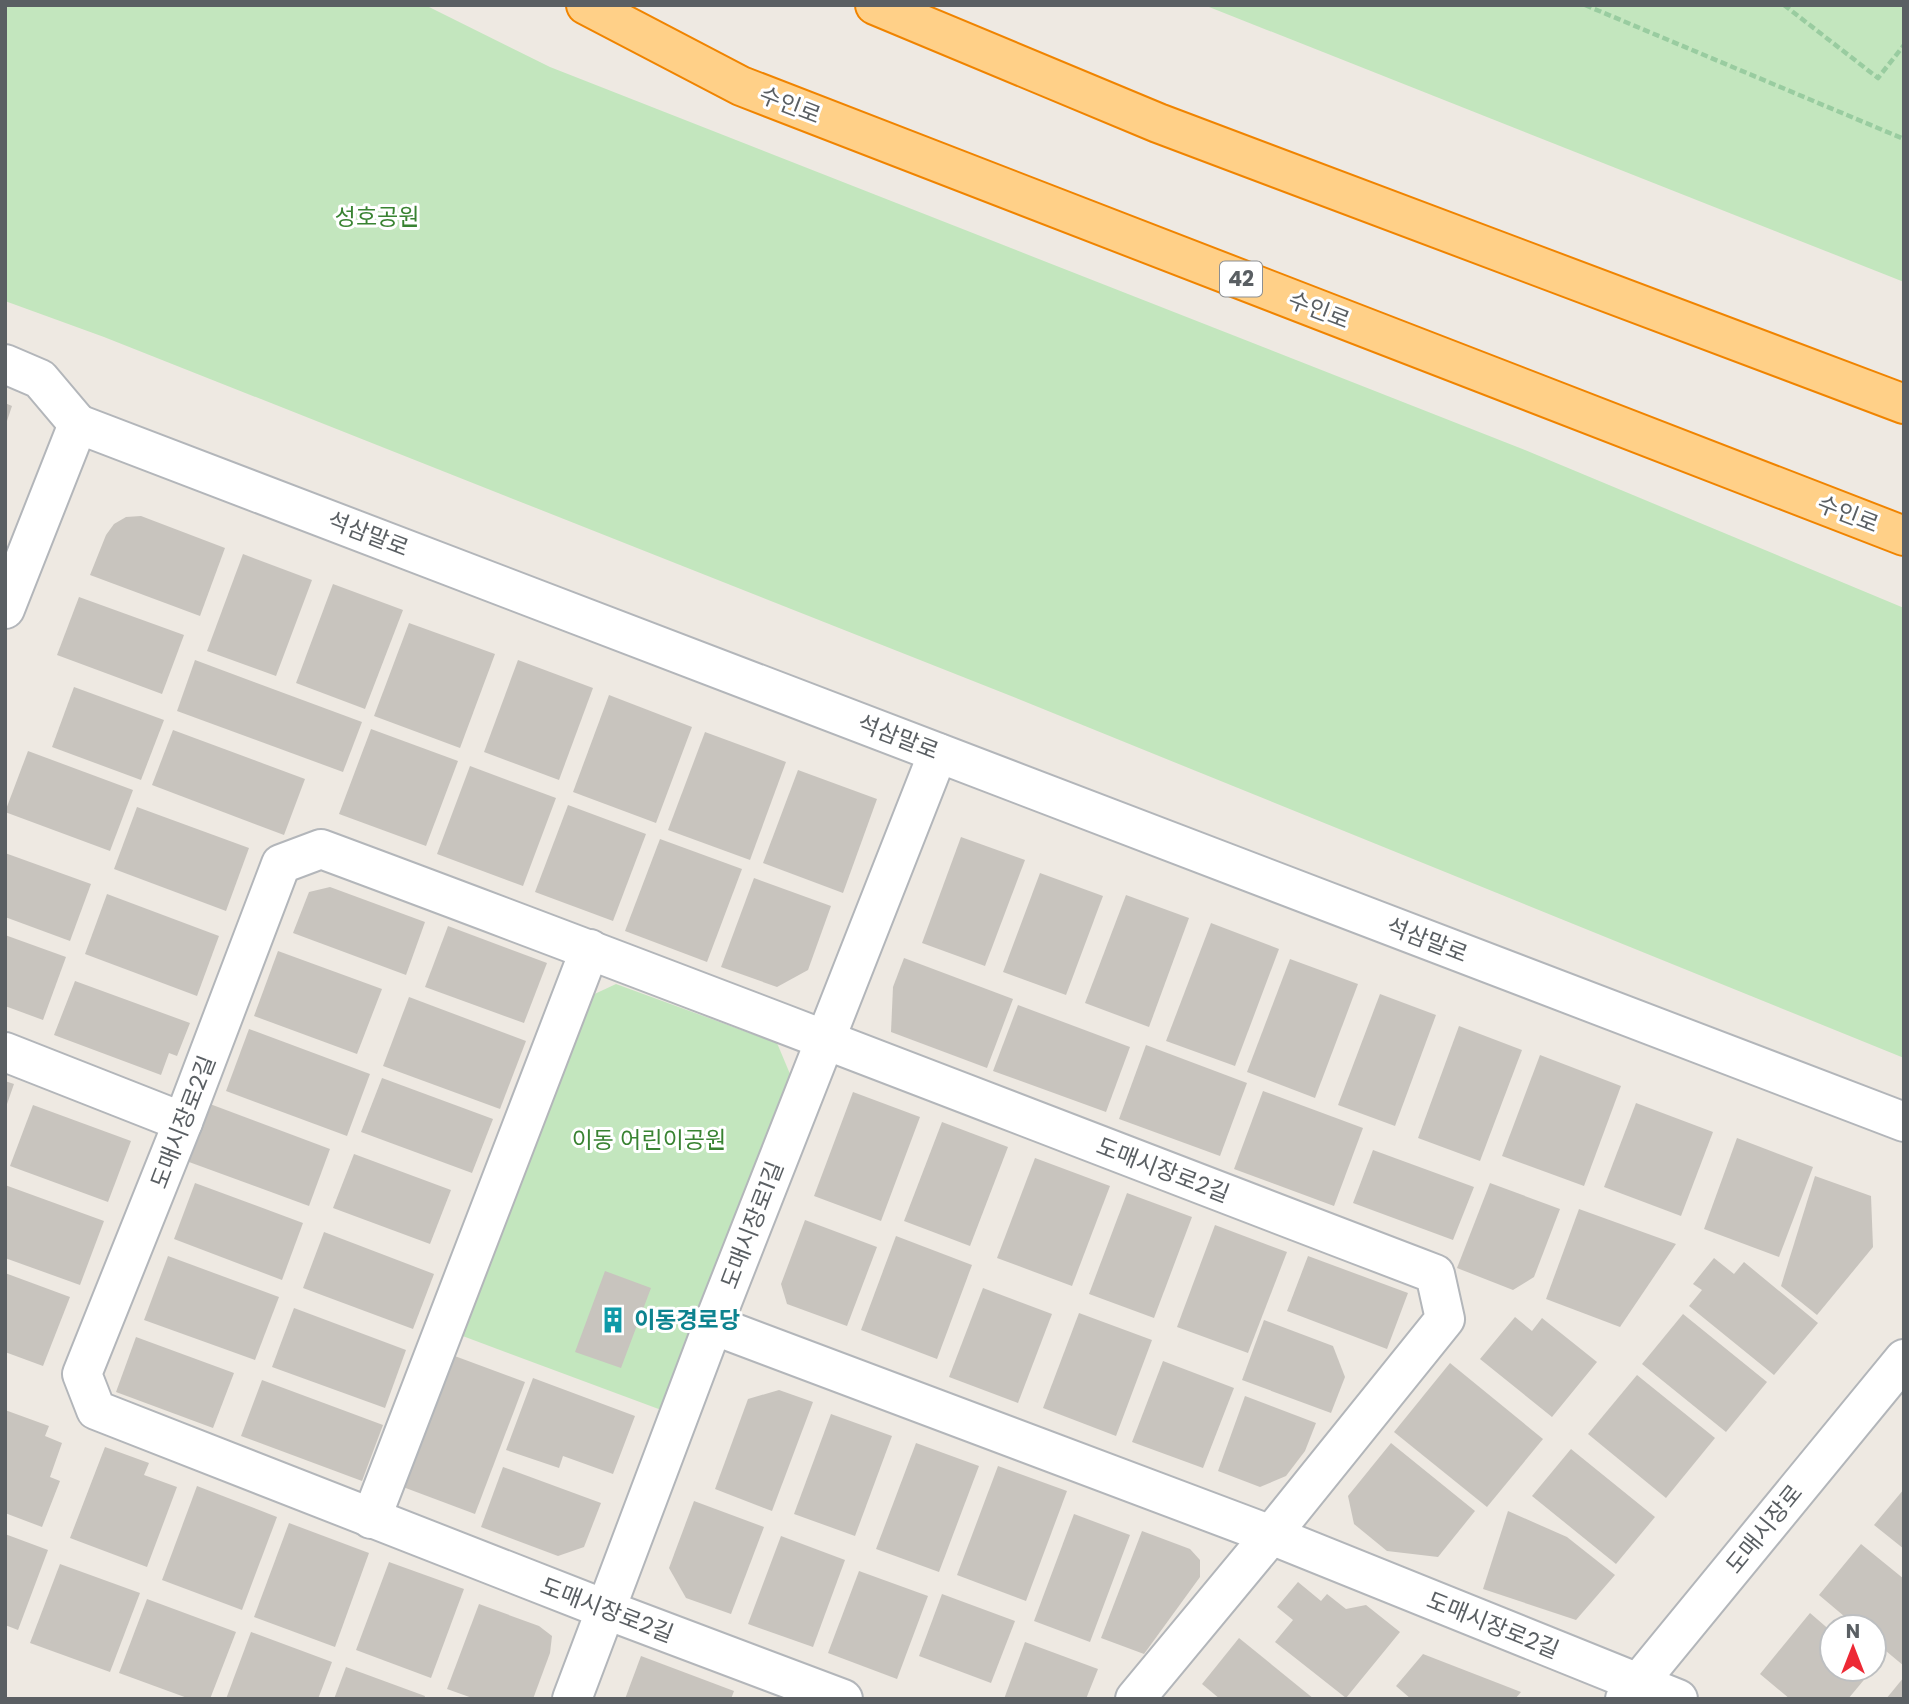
<svg xmlns="http://www.w3.org/2000/svg" width="1909" height="1704" font-family="Poppins,'Noto Sans KR',sans-serif">
  <rect width="100%" height="100%" fill="#eee9e2"/>
  <g fill="#c3e6be">
    <path d="M 5,5 L 425,5 L 550,67 L 1525,450 L 1904,608 L 1904,1058 L 1006,694 L 104,337 L 5,301 Z"/>
    <path d="M 1204,5 L 1904,5 L 1904,282 Z"/>
    <path d="M 616,984 L 777,1043 L 790,1074 L 664,1411 L 460,1335 L 586,998 Z"/>
  </g>
  <g fill="#c8c4be">
    <path d="M 5,403 L 12,406 L 6,424 L 5,424 Z"/>
    <path d="M 141,516 L 225,548 L 200,616 L 90,575 L 106,535 L 114,524 L 126,517 Z"/>
    <path d="M 243,554 L 312,580 L 276,676 L 207,651 Z"/>
    <path d="M 333,584 L 403,610 L 365,709 L 296,683 Z"/>
    <path d="M 79,597 L 184,635 L 162,694 L 57,655 Z"/>
    <path d="M 409,623 L 495,654 L 460,748 L 374,716 Z"/>
    <path d="M 195,660 L 362,722 L 343,772 L 177,711 Z"/>
    <path d="M 518,660 L 593,688 L 559,780 L 484,752 Z"/>
    <path d="M 74,687 L 164,720 L 141,780 L 52,747 Z"/>
    <path d="M 609,695 L 692,727 L 656,823 L 573,792 Z"/>
    <path d="M 371,729 L 458,761 L 426,846 L 339,814 Z"/>
    <path d="M 173,730 L 305,779 L 284,835 L 152,785 Z"/>
    <path d="M 705,732 L 786,762 L 750,860 L 668,830 Z"/>
    <path d="M 28,751 L 133,790 L 110,851 L 5,812 Z"/>
    <path d="M 470,766 L 556,798 L 523,886 L 437,854 Z"/>
    <path d="M 798,770 L 877,799 L 843,893 L 763,863 Z"/>
    <path d="M 568,805 L 646,834 L 613,921 L 535,892 Z"/>
    <path d="M 137,807 L 249,848 L 226,911 L 114,869 Z"/>
    <path d="M 961,837 L 1025,860 L 985,966 L 922,943 Z"/>
    <path d="M 660,839 L 742,869 L 707,962 L 625,931 Z"/>
    <path d="M 5,853 L 91,884 L 70,941 L 5,917 Z"/>
    <path d="M 1040,873 L 1103,896 L 1066,995 L 1003,972 Z"/>
    <path d="M 754,878 L 831,906 L 808,970 L 777,987 L 721,967 Z"/>
    <path d="M 330,887 L 425,922 L 406,975 L 293,933 L 309,892 Z"/>
    <path d="M 107,894 L 219,936 L 197,996 L 85,954 Z"/>
    <path d="M 1126,895 L 1189,918 L 1149,1027 L 1085,1003 Z"/>
    <path d="M 1211,923 L 1279,949 L 1235,1066 L 1166,1041 Z"/>
    <path d="M 448,926 L 547,963 L 524,1023 L 425,987 Z"/>
    <path d="M 5,935 L 66,957 L 43,1020 L 5,1006 Z"/>
    <path d="M 278,951 L 382,989 L 357,1054 L 254,1016 Z"/>
    <path d="M 904,958 L 1013,999 L 987,1068 L 891,1032 L 893,987 Z"/>
    <path d="M 1290,959 L 1358,984 L 1315,1098 L 1247,1072 Z"/>
    <path d="M 75,981 L 190,1023 L 177,1056 L 169,1053 L 161,1075 L 54,1035 Z"/>
    <path d="M 1380,994 L 1436,1015 L 1395,1126 L 1338,1105 Z"/>
    <path d="M 409,997 L 526,1041 L 500,1109 L 383,1066 Z"/>
    <path d="M 1018,1005 L 1130,1047 L 1106,1112 L 993,1071 Z"/>
    <path d="M 1459,1026 L 1522,1050 L 1480,1161 L 1418,1138 Z"/>
    <path d="M 249,1029 L 370,1074 L 347,1136 L 226,1091 Z"/>
    <path d="M 1146,1045 L 1247,1083 L 1220,1156 L 1119,1119 Z"/>
    <path d="M 1540,1055 L 1621,1086 L 1584,1186 L 1502,1156 Z"/>
    <path d="M 382,1078 L 493,1119 L 472,1173 L 361,1132 Z"/>
    <path d="M 5,1081 L 14,1084 L 6,1107 L 5,1107 Z"/>
    <path d="M 1263,1091 L 1363,1128 L 1334,1206 L 1234,1169 Z"/>
    <path d="M 853,1092 L 920,1117 L 881,1221 L 814,1196 Z"/>
    <path d="M 1636,1103 L 1713,1132 L 1681,1216 L 1604,1187 Z"/>
    <path d="M 210,1104 L 330,1149 L 309,1206 L 189,1162 Z"/>
    <path d="M 33,1105 L 131,1141 L 108,1202 L 10,1166 Z"/>
    <path d="M 942,1122 L 1008,1147 L 970,1246 L 904,1221 Z"/>
    <path d="M 1737,1138 L 1813,1167 L 1779,1257 L 1704,1229 Z"/>
    <path d="M 1373,1150 L 1474,1187 L 1453,1240 L 1353,1203 Z"/>
    <path d="M 354,1154 L 451,1190 L 430,1244 L 333,1208 Z"/>
    <path d="M 1035,1158 L 1110,1186 L 1072,1286 L 997,1258 Z"/>
    <path d="M 1815,1176 L 1871,1196 L 1873,1247 L 1817,1315 L 1781,1286 Z"/>
    <path d="M 195,1183 L 303,1223 L 282,1280 L 174,1239 Z"/>
    <path d="M 1490,1183 L 1560,1209 L 1534,1277 L 1513,1290 L 1457,1268 Z"/>
    <path d="M 5,1185 L 104,1221 L 80,1285 L 5,1258 Z"/>
    <path d="M 1127,1193 L 1192,1217 L 1154,1318 L 1089,1294 Z"/>
    <path d="M 1579,1209 L 1676,1244 L 1620,1327 L 1546,1299 Z"/>
    <path d="M 805,1220 L 877,1247 L 847,1326 L 787,1304 L 781,1284 Z"/>
    <path d="M 1215,1225 L 1287,1252 L 1248,1353 L 1177,1327 Z"/>
    <path d="M 324,1232 L 434,1274 L 413,1329 L 303,1288 Z"/>
    <path d="M 896,1236 L 972,1265 L 937,1359 L 861,1330 Z"/>
    <path d="M 168,1256 L 279,1297 L 255,1360 L 144,1320 Z"/>
    <path d="M 1308,1256 L 1408,1293 L 1387,1349 L 1287,1311 Z"/>
    <path d="M 1714,1258 L 1734,1274 L 1744,1262 L 1818,1323 L 1774,1375 L 1689,1306 L 1702,1290 L 1693,1284 Z"/>
    <path d="M 605,1271 L 651,1288 L 621,1368 L 575,1352 Z"/>
    <path d="M 5,1273 L 70,1297 L 43,1366 L 5,1352 Z"/>
    <path d="M 983,1288 L 1052,1314 L 1018,1403 L 949,1377 Z"/>
    <path d="M 294,1308 L 406,1350 L 385,1408 L 272,1367 Z"/>
    <path d="M 1079,1313 L 1152,1340 L 1116,1436 L 1043,1408 Z"/>
    <path d="M 1683,1314 L 1767,1382 L 1726,1432 L 1642,1364 Z"/>
    <path d="M 1515,1317 L 1532,1331 L 1542,1318 L 1597,1362 L 1552,1417 L 1480,1359 Z"/>
    <path d="M 1264,1320 L 1333,1346 L 1345,1377 L 1331,1413 L 1242,1380 Z"/>
    <path d="M 136,1337 L 234,1373 L 213,1428 L 116,1392 Z"/>
    <path d="M 452,1355 L 525,1382 L 475,1514 L 403,1487 Z"/>
    <path d="M 1163,1361 L 1234,1388 L 1203,1468 L 1132,1442 Z"/>
    <path d="M 1450,1363 L 1543,1439 L 1487,1507 L 1394,1432 Z"/>
    <path d="M 1637,1375 L 1715,1438 L 1666,1498 L 1588,1434 Z"/>
    <path d="M 533,1378 L 635,1416 L 613,1474 L 563,1456 L 559,1468 L 506,1450 Z"/>
    <path d="M 262,1380 L 383,1425 L 362,1481 L 241,1436 Z"/>
    <path d="M 779,1390 L 813,1402 L 772,1511 L 715,1489 L 748,1399 Z"/>
    <path d="M 1245,1396 L 1316,1423 L 1305,1451 L 1286,1476 L 1260,1487 L 1218,1471 Z"/>
    <path d="M 5,1410 L 49,1426 L 45,1436 L 62,1443 L 50,1477 L 60,1481 L 42,1527 L 5,1513 Z"/>
    <path d="M 831,1414 L 892,1436 L 855,1536 L 794,1514 Z"/>
    <path d="M 916,1443 L 979,1466 L 939,1572 L 876,1549 Z"/>
    <path d="M 1391,1443 L 1475,1511 L 1438,1557 L 1387,1551 L 1354,1524 L 1348,1496 Z"/>
    <path d="M 105,1447 L 149,1463 L 144,1475 L 177,1487 L 147,1567 L 70,1538 Z"/>
    <path d="M 1571,1449 L 1655,1517 L 1616,1564 L 1532,1496 Z"/>
    <path d="M 998,1466 L 1067,1491 L 1026,1601 L 957,1575 Z"/>
    <path d="M 503,1467 L 601,1503 L 584,1547 L 558,1556 L 481,1527 Z"/>
    <path d="M 197,1486 L 277,1517 L 242,1610 L 162,1580 Z"/>
    <path d="M 1904,1489 L 1904,1549 L 1874,1525 Z"/>
    <path d="M 694,1501 L 764,1527 L 731,1614 L 686,1598 L 669,1568 Z"/>
    <path d="M 1508,1511 L 1567,1537 L 1615,1575 L 1576,1620 L 1483,1589 Z"/>
    <path d="M 1074,1514 L 1130,1535 L 1090,1642 L 1034,1621 Z"/>
    <path d="M 289,1523 L 369,1553 L 335,1647 L 254,1617 Z"/>
    <path d="M 1142,1531 L 1190,1549 L 1200,1560 L 1200,1577 L 1144,1654 L 1101,1638 Z"/>
    <path d="M 5,1534 L 48,1550 L 18,1630 L 5,1625 Z"/>
    <path d="M 781,1536 L 845,1560 L 813,1647 L 748,1624 Z"/>
    <path d="M 1861,1544 L 1904,1579 L 1904,1666 L 1874,1641 L 1874,1627 L 1857,1627 L 1819,1595 Z"/>
    <path d="M 389,1562 L 464,1589 L 431,1678 L 356,1650 Z"/>
    <path d="M 60,1564 L 140,1593 L 110,1672 L 30,1643 Z"/>
    <path d="M 859,1571 L 928,1596 L 897,1679 L 828,1653 Z"/>
    <path d="M 1298,1582 L 1321,1601 L 1327,1594 L 1346,1609 L 1366,1605 L 1400,1632 L 1346,1698 L 1275,1642 L 1293,1620 L 1277,1607 Z"/>
    <path d="M 942,1594 L 1015,1621 L 991,1683 L 919,1656 Z"/>
    <path d="M 147,1599 L 236,1632 L 210,1699 L 190,1699 L 119,1673 Z"/>
    <path d="M 479,1604 L 539,1626 L 552,1636 L 550,1653 L 533,1699 L 475,1699 L 447,1689 Z"/>
    <path d="M 1810,1613 L 1832,1632 L 1832,1669 L 1873,1669 L 1848,1699 L 1790,1699 L 1760,1674 Z"/>
    <path d="M 251,1632 L 332,1662 L 318,1699 L 226,1699 Z"/>
    <path d="M 1239,1638 L 1314,1699 L 1220,1699 L 1202,1684 Z"/>
    <path d="M 1025,1642 L 1098,1669 L 1086,1699 L 1004,1699 Z"/>
    <path d="M 1423,1654 L 1521,1692 L 1515,1699 L 1411,1699 L 1396,1686 Z"/>
    <path d="M 641,1656 L 734,1691 L 731,1699 L 625,1699 Z"/>
    <path d="M 346,1667 L 425,1696 L 424,1699 L 334,1699 Z"/>
    <path d="M 1904,1677 L 1904,1699 L 1886,1699 Z"/>
  </g>
  <g fill="none" stroke-linecap="round" stroke-linejoin="round">
    <g stroke="#b3b6ba" stroke-width="42">
      <g id="minor">
        <path d="M 5,364 L 40,379 L 78,424"/>
        <path d="M 5,609 L 78,424 L 1904,1122"/>
        <path d="M 5,1052 L 183,1122"/>
        <path d="M 713,1325 L 1271,1535 L 1678,1699"/>
        <path d="M 371,1519 L 590,949"/>
        <path d="M 572,1699 L 713,1325 L 938,753"/>
        <path d="M 843,1699 L 607,1610 L 96,1410 L 82,1374 L 183,1122 L 281,864 L 321,849 C 693,987 1063,1132 1435,1274 L 1445,1319 L 1271,1535 L 1135,1699"/>
        <path d="M 1625,1699 L 1904,1359"/>
      </g>
    </g>
    <g stroke="#f08400" stroke-width="42">
      <g id="highway">
        <path d="M 586,5 L 741,86 L 1904,536"/>
        <path d="M 875,5 L 1158,123 L 1904,404"/>
      </g>
    </g>
    <g stroke="#99cca0" stroke-width="4.5" stroke-dasharray="7 3.5" stroke-linecap="butt">
      <path d="M 1585,5 L 1904,139"/>
      <path d="M 1784,5 L 1878,78 L 1904,45"/>
    </g>
    <use href="#minor" stroke="#fff" stroke-width="38"/>
    <use href="#highway" stroke="#ffd088" stroke-width="38"/>
  </g>
  <defs>
    <g id="building-bare" transform="scale(2.1)"><path d="M-4-6H4V6H1V3H-1V6H-4ZM-2.5-4.3h1.7v1.8h-1.7ZM.8-4.3h1.7v1.8H.8ZM-2.5-1h1.7V.8h-1.7ZM.8-1h1.7V.8H.8Z" fill="#0f9aa8" stroke="#fff" stroke-width="2.5" paint-order="stroke"/></g>
  </defs>
  <g fill-rule="evenodd">
    <use href="#building-bare" x="613" y="1320"/>
  </g>
  <g text-anchor="middle" stroke-width="6" stroke-linejoin="round" paint-order="stroke">
    <rect fill="#fff" stroke="#8c8f92" stroke-width="2" x="1220" y="261.5" width="42" height="35" rx="5"/>
    <g font-size="21" font-weight="bold" fill="#5a5f63">
      <text x="1241" y="286">42</text>
    </g>
    <g font-size="23" fill="#5a5f63" stroke="#fff">
      <text transform="translate(790 105) rotate(21)" y="8">수인로</text>
      <text transform="translate(1319 310) rotate(21)" y="8">수인로</text>
      <text transform="translate(1848 514) rotate(21)" y="8">수인로</text>
      <text transform="translate(368 534) rotate(21)" y="8">석삼말로</text>
      <text transform="translate(898 737) rotate(21)" y="8">석삼말로</text>
      <text transform="translate(1427 940) rotate(21)" y="8">석삼말로</text>
      <text transform="translate(183 1122) rotate(-69)" y="8">도매시장로2길</text>
      <text transform="translate(1163 1170) rotate(21)" y="8">도매시장로2길</text>
      <text transform="translate(752 1225) rotate(-69)" y="8">도매시장로1길</text>
      <text transform="translate(1764 1529) rotate(-51)" y="8">도매시장로</text>
      <text transform="translate(607 1610) rotate(21)" y="8">도매시장로2길</text>
      <text transform="translate(1493 1625) rotate(22)" y="8">도매시장로2길</text>
    </g>
    <g font-size="23" fill="#398332" stroke="#fff">
      <text x="377" y="225">성호공원</text>
      <text x="649" y="1148">이동 어린이공원</text>
    </g>
    <g font-size="23" font-weight="bold" fill="#0d838f" stroke="#fff" text-anchor="start">
      <text x="634" y="1328">이동경로당</text>
    </g>
  </g>
  <rect width="1909" height="1704" fill="none" stroke="#5a5f63" stroke-width="14"/>
  <g transform="translate(1853 1648)"><circle r="33" fill="#ffffff" stroke="#bdbfc1" stroke-width="2"/>
  <path d="M0-5L12 26L0 18L-12 26Z" fill="#ed2935"/>
  <text y="-10" font-size="19" font-weight="bold" text-anchor="middle" fill="#5a5f63">N</text>
  </g>
</svg>
